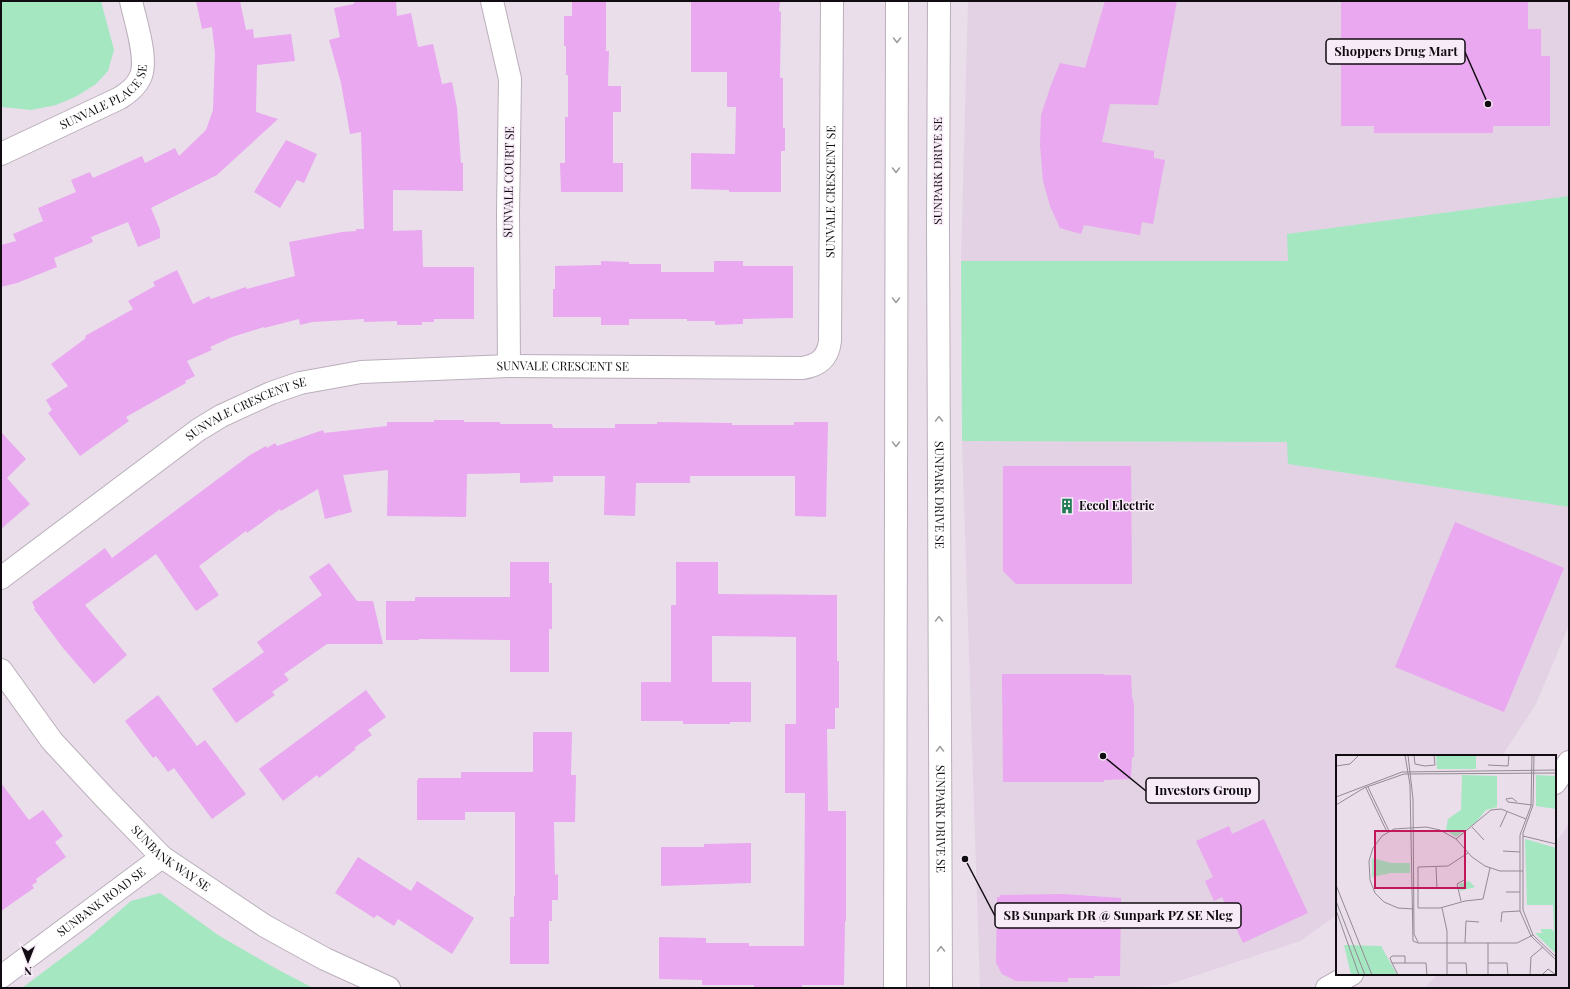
<svg xmlns="http://www.w3.org/2000/svg" width="1570" height="989" font-family="'Playfair Display',serif">
  <rect width="100%" height="100%" fill="#eadeeb"/>
  <g fill="#e3d1e4">
    <path d="M 968,1 L 1569,1 L 1569,196 L 1288,234 L 1289,261 L 961,261 Z"/>
    <path d="M 962,441 L 1288,442 L 1288,464 L 1569,507 L 1569,625 L 1536,704 L 1502,756 L 1337,756 L 1337,915 L 1300,941 L 1167,985 L 1124,988 L 980,988 Z"/>
    <path d="M 1569,822 L 1569,988 L 1425,988 L 1438,974 L 1555,974 L 1555,843 L 1563,833 Z"/>
  </g>
  <g fill="#a4e7c1">
    <path d="M 1,1 L 101,1 L 114,50 L 108,71 L 96,84 L 77,96 L 56,105 L 31,110 L 1,107 Z"/>
    <path d="M 1569,196 L 1569,507 L 1288,464 L 1287,442 L 962,441 L 961,261 L 1288,261 L 1287,234 Z"/>
    <path d="M 160,893 L 218,935 L 275,968 L 313,988 L 22,988 L 87,939 L 131,901 Z"/>
  </g>
  <g fill="#e9a8ef">
    <path d="M 196,1 L 240,1 L 246,30 L 253,29 L 254,38 L 291,34 L 295,61 L 257,65 L 256,112 L 278,119 L 217,175 L 151,208 L 160,230 L 160,238 L 138,247 L 128,222 L 91,237 L 93,242 L 54,258 L 57,267 L 17,283 L 1,287 L 1,245 L 16,241 L 13,234 L 43,221 L 38,208 L 76,192 L 71,180 L 90,172 L 93,178 L 142,156 L 145,163 L 175,148 L 179,156 L 206,130 L 213,110 L 215,53 L 212,27 L 202,29 Z"/>
    <path d="M 354,1 L 396,1 L 397,16 L 411,13 L 418,47 L 433,44 L 442,84 L 452,82 L 457,108 L 461,163 L 463,163 L 463,191 L 393,190 L 393,231 L 422,230 L 423,267 L 474,267 L 474,319 L 434,319 L 434,322 L 422,322 L 422,325 L 397,325 L 397,321 L 364,322 L 364,319 L 312,322 L 300,325 L 299,319 L 264,328 L 264,327 L 232,337 L 210,347 L 212,350 L 187,361 L 195,376 L 185,381 L 186,383 L 126,417 L 129,421 L 80,456 L 48,413 L 52,410 L 46,400 L 68,386 L 51,364 L 86,338 L 85,336 L 133,309 L 128,301 L 155,286 L 153,282 L 177,270 L 193,304 L 209,296 L 211,299 L 246,287 L 247,289 L 295,276 L 289,242 L 342,232 L 356,231 L 356,229 L 364,229 L 361,132 L 350,134 L 341,83 L 329,40 L 340,37 L 334,8 L 354,4 Z"/>
    <path d="M 572,1 L 606,1 L 606,51 L 609,51 L 608,86 L 621,86 L 621,112 L 613,112 L 613,163 L 623,163 L 623,192 L 561,192 L 560,163 L 565,163 L 565,117 L 568,117 L 568,75 L 566,75 L 566,46 L 564,46 L 564,16 L 572,16 Z"/>
    <path d="M 691,1 L 780,1 L 779,11 L 781,12 L 780,78 L 783,78 L 783,128 L 785,128 L 785,151 L 781,151 L 781,192 L 729,192 L 729,190 L 691,189 L 691,153 L 735,154 L 736,107 L 727,107 L 727,72 L 691,72 Z"/>
    <path d="M 1105,1 L 1177,1 L 1158,105 L 1110,104 L 1102,142 L 1154,151 L 1154,158 L 1165,160 L 1153,224 L 1142,222 L 1140,235 L 1084,225 L 1081,234 L 1060,228 L 1050,206 L 1043,181 L 1040,145 L 1041,115 L 1051,85 L 1060,63 L 1085,68 Z"/>
    <path d="M 1341,1 L 1528,1 L 1528,29 L 1541,29 L 1541,56 L 1550,56 L 1550,126 L 1493,126 L 1493,133 L 1374,133 L 1374,126 L 1341,126 Z"/>
    <path d="M 286,140 L 317,154 L 304,183 L 297,180 L 280,208 L 254,192 Z"/>
    <path d="M 601,261 L 629,262 L 629,264 L 661,264 L 661,272 L 714,272 L 714,261 L 743,261 L 743,266 L 793,266 L 793,318 L 743,319 L 743,324 L 715,325 L 715,321 L 687,321 L 687,319 L 629,319 L 629,325 L 601,325 L 601,317 L 553,317 L 553,289 L 555,289 L 555,266 L 601,265 Z"/>
    <path d="M 434,420 L 464,420 L 464,422 L 500,422 L 500,424 L 552,424 L 553,428 L 615,428 L 615,424 L 657,424 L 657,422 L 732,423 L 732,425 L 794,425 L 794,422 L 828,422 L 826,517 L 795,516 L 795,476 L 690,476 L 690,483 L 636,483 L 635,516 L 604,515 L 605,476 L 553,476 L 553,482 L 520,483 L 520,473 L 467,474 L 466,517 L 387,516 L 388,470 L 343,475 L 352,512 L 325,519 L 318,489 L 281,511 L 280,509 L 247,533 L 246,531 L 199,566 L 219,595 L 196,611 L 156,554 L 85,605 L 127,655 L 94,684 L 63,648 L 34,609 L 35,608 L 32,602 L 105,548 L 112,558 L 250,455 L 266,446 L 267,448 L 275,443 L 277,446 L 323,430 L 324,433 L 387,426 L 387,422 L 434,422 Z"/>
    <path d="M 1,432 L 26,459 L 7,478 L 30,504 L 1,529 Z"/>
    <path d="M 1003,466 L 1131,466 L 1132,584 L 1016,584 L 1003,571 Z"/>
    <path d="M 1455,522 L 1564,568 L 1504,712 L 1395,667 Z"/>
    <path d="M 510,562 L 549,562 L 549,583 L 552,583 L 552,629 L 549,629 L 549,672 L 510,672 L 510,640 L 419,639 L 419,640 L 386,640 L 386,601 L 415,601 L 415,597 L 510,597 Z"/>
    <path d="M 676,562 L 718,562 L 718,594 L 837,595 L 837,661 L 839,661 L 839,708 L 835,708 L 835,729 L 827,729 L 828,811 L 846,811 L 846,921 L 845,921 L 844,985 L 802,985 L 802,988 L 754,988 L 754,985 L 702,985 L 702,980 L 659,979 L 659,937 L 706,938 L 706,943 L 749,943 L 749,946 L 804,946 L 805,793 L 785,793 L 785,724 L 796,724 L 796,637 L 712,636 L 712,682 L 751,682 L 751,722 L 730,722 L 730,724 L 683,724 L 683,721 L 641,721 L 641,682 L 671,682 L 671,605 L 676,605 Z"/>
    <path d="M 329,563 L 357,601 L 373,601 L 383,644 L 327,644 L 284,674 L 289,680 L 272,692 L 275,695 L 236,723 L 212,689 L 264,652 L 257,642 L 322,595 L 309,577 Z"/>
    <path d="M 1002,674 L 1104,674 L 1104,675 L 1131,675 L 1132,698 L 1133,699 L 1134,707 L 1134,757 L 1132,757 L 1131,779 L 1104,780 L 1104,782 L 1003,782 Z"/>
    <path d="M 366,690 L 386,717 L 368,730 L 372,735 L 354,748 L 356,749 L 319,778 L 317,775 L 283,801 L 259,769 Z"/>
    <path d="M 158,695 L 197,746 L 205,740 L 246,794 L 212,819 L 174,768 L 168,772 L 156,756 L 153,758 L 125,721 Z"/>
    <path d="M 533,732 L 572,732 L 571,775 L 576,775 L 575,822 L 554,822 L 555,875 L 558,874 L 558,900 L 552,900 L 552,921 L 549,921 L 549,964 L 510,964 L 510,917 L 514,917 L 514,896 L 515,896 L 515,812 L 465,812 L 465,820 L 417,820 L 417,780 L 418,780 L 418,778 L 461,778 L 461,772 L 533,772 Z"/>
    <path d="M 1,783 L 29,820 L 43,810 L 63,836 L 55,842 L 66,857 L 36,879 L 37,882 L 32,885 L 34,888 L 1,911 Z"/>
    <path d="M 1264,819 L 1308,913 L 1243,943 L 1222,897 L 1214,901 L 1205,881 L 1213,877 L 1196,841 L 1229,826 L 1232,834 Z"/>
    <path d="M 751,843 L 751,883 L 661,886 L 661,847 L 704,847 L 704,844 Z"/>
    <path d="M 358,857 L 411,891 L 417,881 L 474,918 L 452,954 L 398,919 L 394,926 L 377,915 L 374,918 L 335,893 Z"/>
    <path d="M 1063,894 L 1121,898 L 1120,975 L 1119,976 L 1094,976 L 1094,978 L 1068,978 L 1068,982 L 1016,981 L 1002,974 L 996,963 L 997,897 L 1000,897 L 1000,895 Z"/>
  </g>
  <g fill="none" stroke-linecap="round" stroke-linejoin="round">
    <g stroke="#baafbb" stroke-width="24">
      <g id="minor">
        <path d="M 492,1 L 510,79 L 508,212 L 509,366"/>
        <path id="s1" d="M 939,1 L 938,225 L 941,988"/>
        <path id="s2" d="M 1,154 L 120,98 C 128,93 136,87 140,78 C 149,61 135,20 131,1"/>
        <path id="s3" d="M 1,578 L 198,430 L 221,416 L 271,393 L 300,383 L 361,372 L 509,366 L 802,368 C 818,366 828,358 830,341 L 832,1"/>
        <path id="s4" d="M 1,670 L 52,741 L 104,797 L 162,857 L 265,926 L 325,959 L 389,988"/>
        <path d="M 1555,783 L 1569,762"/>
        <path id="s5" d="M 1,977 L 162,857"/>
        <path d="M 895,988 L 897,1"/>
        <path d="M 1327,988 L 1352,974"/>
      </g>
    </g>
    <use href="#minor" stroke="#fff" stroke-width="22"/>
  </g>
  <defs><path id="oneway-chevron" d="M-2-3.5L2.5 0L-2 3.5" fill="none" stroke-width="1.6" stroke-linecap="round" stroke-linejoin="round"/></defs>
  <g stroke="#9f9ea0">
    <use href="#oneway-chevron" transform="translate(897 40) rotate(90)"/>
    <use href="#oneway-chevron" transform="translate(896 170) rotate(90)"/>
    <use href="#oneway-chevron" transform="translate(896 300) rotate(90)"/>
    <use href="#oneway-chevron" transform="translate(939 419) rotate(-90)"/>
    <use href="#oneway-chevron" transform="translate(896 444) rotate(90)"/>
    <use href="#oneway-chevron" transform="translate(939 619) rotate(-90)"/>
    <use href="#oneway-chevron" transform="translate(940 749) rotate(-90)"/>
    <use href="#oneway-chevron" transform="translate(941 949) rotate(-90)"/>
  </g>
  <defs>
    <g id="building-bare" transform="scale(1.2)"><path d="M-4-6H4V6H1V3H-1V6H-4ZM-2.5-4.3h1.7v1.8h-1.7ZM.8-4.3h1.7v1.8H.8ZM-2.5-1h1.7V.8h-1.7ZM.8-1h1.7V.8H.8Z" fill="#207d53" stroke="#f8ebf8" stroke-width="2.5" paint-order="stroke"/></g>
  </defs>
  <g fill-rule="evenodd">
    <use href="#building-bare" x="1067" y="506"/>
  </g>
  <g text-anchor="middle" stroke-width="3" stroke-linejoin="round" paint-order="stroke">
    <g font-size="12" fill="#100c11" stroke="#f8ebf8">
      <text dy="4" stroke="none"><textPath href="#s2" startOffset="120">SUNVALE PLACE SE</textPath></text>
      <text transform="translate(938 171) rotate(-90)" y="4">SUNPARK DRIVE SE</text>
      <text transform="translate(509 182) rotate(-89)" y="4">SUNVALE COURT SE</text>
      <text dy="4" stroke="none"><textPath href="#s3" startOffset="1054">SUNVALE CRESCENT SE</textPath></text>
      <text dy="4" stroke="none"><textPath href="#s3" startOffset="623">SUNVALE CRESCENT SE</textPath></text>
      <text dy="4" stroke="none"><textPath href="#s3" startOffset="299">SUNVALE CRESCENT SE</textPath></text>
      <text dy="4" stroke="none"><textPath href="#s1" startOffset="494">SUNPARK DRIVE SE</textPath></text>
      <text dy="4" stroke="none"><textPath href="#s1" startOffset="818">SUNPARK DRIVE SE</textPath></text>
      <text dy="4" stroke="none"><textPath href="#s4" startOffset="255">SUNBANK WAY SE</textPath></text>
      <text dy="4" stroke="none"><textPath href="#s5" startOffset="125">SUNBANK ROAD SE</textPath></text>
    </g>
    <g font-size="12" font-weight="bold" fill="#100c11" stroke="#f8ebf8" text-anchor="start">
      <text x="1079" y="510">Eecol Electric</text>
    </g>
  </g>
  <g transform="translate(1336 755)">
    <rect width="220" height="220" fill="#eadeeb"/>
    <path d="M 100,0 L 140,0 L 140,14 L 101,14 ZM 126,20 L 161,21 L 161,52 L 150,55 L 140,67 L 120,82 L 110,75 L 112,64 L 125,55 ZM 200,20 L 220,21 L 220,54 L 200,51 ZM 189,84 L 220,93 L 220,199 L 199,178 L 208,178 L 205,177 L 205,174 L 216,174 L 218,177 L 217,150 L 191,150 ZM 36,103 L 55,108 L 74,108 L 74,118 L 55,118 L 36,122 ZM 133,126 L 139,132 L 124,136 L 123,129 ZM 8,190 L 45,191 L 61,220 L 15,220 Z" fill="#a4e7c1"/>
    <path fill="none" stroke="#938a94" stroke-width="1" d="M 69,0 L 74,30 L 77,186 L 82,188 L 181,188 L 197,180M 72,0 L 77,44 L 78,179 L 82,187M 78,0 L 79,9 L 89,11 L 99,10 L 98,0M 196,0 L 195,51 L 184,80 L 184,156 L 195,181 L 220,205M 198,0 L 197,50 L 187,78 L 187,155 L 197,180 L 220,202M 152,10 L 172,11 L 173,0M 0,11 L 14,9 L 23,0M 32,32 L 53,76M 30,33 L 51,77M 0,42 L 66,17 L 220,15M 181,47 L 176,43 L 170,44 L 172,47 L 196,50M 0,50 L 28,33 L 68,19 L 220,18M 136,72 L 148,85M 164,72 L 171,57M 187,81 L 220,89M 120,84 L 155,55 L 165,54 L 190,64M 167,96 L 184,97M 132,98 L 112,111 L 82,112 L 82,153 L 104,153 L 129,146 L 147,144 L 154,113M 100,112 L 101,134M 0,130 L 36,220M 170,137 L 184,137M 0,146 L 29,220M 125,146 L 121,129 L 130,124M 106,153 L 111,176 L 111,220M 78,154 L 62,153 L 48,147 L 39,138 L 34,125 L 33,106 L 37,93 L 46,81 L 58,74 L 90,72 L 104,75 L 120,84 L 136,102 L 149,111 L 164,116 L 187,116M 0,155 L 23,220M 165,167 L 166,157 L 184,156M 129,188 L 130,166 L 143,167M 152,188 L 152,220M 56,208 L 54,203 L 56,201 L 69,201 L 69,208M 112,208 L 130,208 L 131,220M 152,208 L 171,208 L 172,220M 62,220 L 56,208 L 90,208 L 91,220M 194,220 L 195,202 L 207,192M 206,220 L 212,214 L 220,220"/>
    <path fill="#c2185b" fill-opacity="0.15" stroke="#c2185b" stroke-width="2" d="M 39,76 L 129,76 L 129,133 L 39,133 Z"/>
    <rect width="220" height="220" fill="none" stroke="#100c11" stroke-width="2"/>
  </g>
  <path fill="none" stroke="#100c11" stroke-width="1.5" d="M1488 104L1465 52M1103 756L1146 791M965 859L995 916"/>
  <g fill="#100c11" stroke="#f8ebf8" stroke-width="1.5">
    <circle cx="1488" cy="104" r="4"/>
    <circle cx="1103" cy="756" r="4"/>
    <circle cx="965" cy="859" r="4"/>
  </g>
  <g fill="#f8ebf8" stroke="#100c11" stroke-width="1.5">
    <rect x="1326" y="39" width="139" height="25" rx="4"/>
    <rect x="1146" y="778" width="113" height="25" rx="4"/>
    <rect x="995" y="903" width="246" height="25" rx="4"/>
  </g>
  <g font-size="13" text-anchor="middle" font-weight="bold" fill="#100c11">
    <text x="1396" y="56">Shoppers Drug Mart</text>
    <text x="1203" y="795">Investors Group</text>
    <text x="1118" y="920">SB Sunpark DR @ Sunpark PZ SE Nleg</text>
  </g>
  <rect width="1570" height="989" fill="none" stroke="#100c11" stroke-width="4"/>
  <g transform="translate(28 961) rotate(180)" stroke="#f8ebf8" stroke-width="3" paint-order="stroke">
  <path d="M0-3L7 15L0 10L-7 15Z" fill="#100c11"/>
  <text y="-6" font-size="11" font-weight="bold" text-anchor="middle" fill="#100c11">N</text>
  </g>
</svg>
